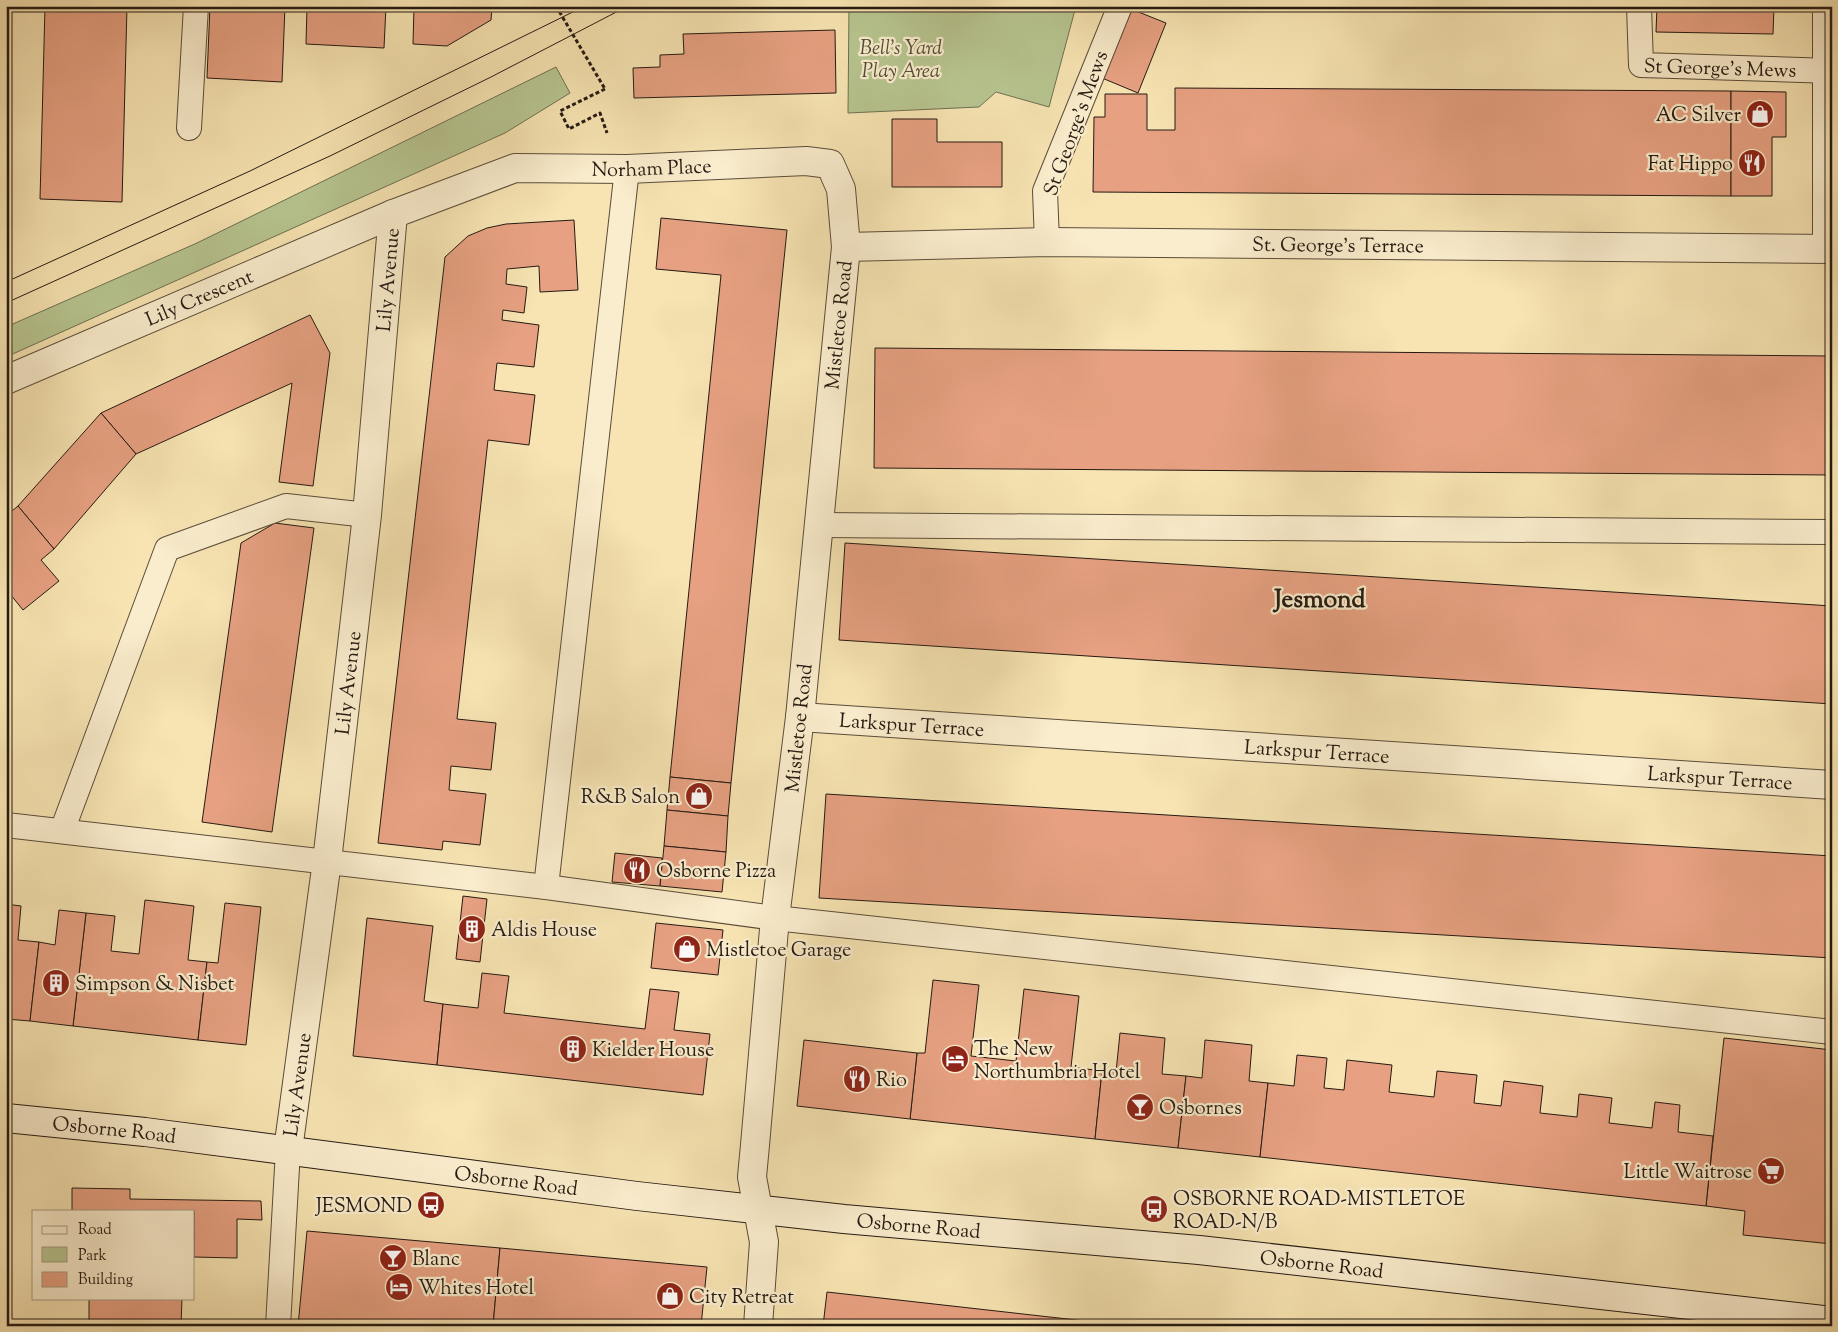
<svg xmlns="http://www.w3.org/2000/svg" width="1838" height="1332" font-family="'Sorts Mill Goudy',serif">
  <rect width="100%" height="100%" fill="#f7e4b2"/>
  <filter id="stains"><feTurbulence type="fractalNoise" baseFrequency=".004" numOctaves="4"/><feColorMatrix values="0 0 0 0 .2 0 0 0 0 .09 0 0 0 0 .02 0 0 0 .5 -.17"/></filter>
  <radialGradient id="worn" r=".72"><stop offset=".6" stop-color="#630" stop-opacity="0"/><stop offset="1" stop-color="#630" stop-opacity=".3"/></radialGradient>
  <g fill="#b7c590" stroke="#6e7051">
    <path d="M 849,6 L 1076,6 L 1049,107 L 996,92 L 979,107 L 848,113 Z"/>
    <path d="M 556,67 L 570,93 L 505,133 L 6,357 L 6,327 L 197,243 Z"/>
  </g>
  <g fill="#e7a182" stroke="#251a12">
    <path d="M 45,6 L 127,6 L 122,202 L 40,199 Z"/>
    <path d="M 210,6 L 285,6 L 282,82 L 207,78 Z"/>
    <path d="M 307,6 L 386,6 L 384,48 L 306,44 Z"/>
    <path d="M 414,6 L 492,6 L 491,20 L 447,46 L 413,44 Z"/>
    <path d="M 1657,6 L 1774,6 L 1773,34 L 1656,32 Z"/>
    <path d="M 1131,9 L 1166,23 L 1138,93 L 1102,78 Z"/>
    <path d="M 835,30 L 836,93 L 634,98 L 633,68 L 660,67 L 660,55 L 684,54 L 683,34 Z"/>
    <path d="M 1175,88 L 1731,91 L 1731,196 L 1093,192 L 1094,117 L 1105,117 L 1105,94 L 1147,94 L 1147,130 L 1175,130 Z"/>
    <path d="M 1731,91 L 1786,92 L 1786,137 L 1772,137 L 1772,196 L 1731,196 Z"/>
    <path d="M 892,119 L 937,119 L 937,142 L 1002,142 L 1002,187 L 892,187 Z"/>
    <path d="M 661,218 L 787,230 L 731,783 L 670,777 L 721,275 L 656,269 Z"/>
    <path d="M 574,220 L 578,290 L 540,292 L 539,266 L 507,269 L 506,284 L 527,287 L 524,313 L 503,310 L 502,320 L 539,325 L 534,367 L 497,363 L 494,390 L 535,395 L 529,445 L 488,440 L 457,719 L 496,723 L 491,770 L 451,766 L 449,790 L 486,794 L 480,845 L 443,841 L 442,850 L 378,843 L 445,257 L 468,236 L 487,228 L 506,224 Z"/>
    <path d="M 310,315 L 330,353 L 313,486 L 279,482 L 292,383 L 136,454 L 101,413 Z"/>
    <path d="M 875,348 L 1832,356 L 1832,475 L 874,468 Z"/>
    <path d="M 101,413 L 136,454 L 54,549 L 18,506 Z"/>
    <path d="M 18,506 L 54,549 L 41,560 L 59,581 L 23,610 L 6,589 L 6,516 Z"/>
    <path d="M 275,523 L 314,528 L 272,832 L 202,822 L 241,543 Z"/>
    <path d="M 845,543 L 1832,606 L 1832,704 L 839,640 Z"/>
    <path d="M 670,777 L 731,783 L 728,816 L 667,810 Z"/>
    <path d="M 826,794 L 1832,856 L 1832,958 L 819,898 Z"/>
    <path d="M 667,810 L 728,816 L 726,852 L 664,846 Z"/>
    <path d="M 664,846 L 726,852 L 722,892 L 660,886 Z"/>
    <path d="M 615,853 L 662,858 L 660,886 L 612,882 Z"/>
    <path d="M 463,896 L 487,899 L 480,962 L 456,959 Z"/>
    <path d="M 145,900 L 194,906 L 188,960 L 207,962 L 198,1040 L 73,1026 L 86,913 L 115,916 L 111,951 L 139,954 Z"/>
    <path d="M 225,903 L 261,907 L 246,1045 L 198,1040 L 207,962 L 218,963 Z"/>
    <path d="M 6,904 L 21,906 L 18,940 L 39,942 L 30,1021 L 6,1019 Z"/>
    <path d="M 59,910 L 86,913 L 73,1026 L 30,1021 L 39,942 L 55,945 Z"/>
    <path d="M 367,918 L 433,926 L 424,1001 L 443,1004 L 437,1065 L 353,1056 Z"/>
    <path d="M 656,923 L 723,930 L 718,975 L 651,968 Z"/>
    <path d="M 482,973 L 509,976 L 504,1013 L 645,1029 L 650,989 L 679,992 L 674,1030 L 710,1034 L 703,1095 L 437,1065 L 443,1004 L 478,1008 Z"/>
    <path d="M 933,980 L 979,985 L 971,1056 L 1016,1061 L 1024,989 L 1079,996 L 1071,1067 L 1102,1071 L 1095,1139 L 910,1119 L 917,1053 L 925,1053 Z"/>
    <path d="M 1120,1033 L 1165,1038 L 1162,1074 L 1186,1076 L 1178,1148 L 1095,1139 L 1102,1071 L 1116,1072 Z"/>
    <path d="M 1724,1038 L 1832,1050 L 1832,1244 L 1743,1235 L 1745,1211 L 1706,1206 Z"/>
    <path d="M 804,1040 L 917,1053 L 910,1119 L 797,1106 Z"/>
    <path d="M 1205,1040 L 1252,1045 L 1249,1081 L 1268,1083 L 1260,1157 L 1178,1148 L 1186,1076 L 1202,1078 Z"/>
    <path d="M 1297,1055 L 1327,1058 L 1324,1088 L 1344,1090 L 1347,1060 L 1392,1065 L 1389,1092 L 1434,1097 L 1437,1071 L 1477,1075 L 1474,1103 L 1501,1106 L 1504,1081 L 1543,1086 L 1540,1113 L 1577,1117 L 1579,1094 L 1612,1098 L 1609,1123 L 1652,1128 L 1655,1102 L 1680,1105 L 1678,1132 L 1713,1136 L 1706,1206 L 1260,1157 L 1268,1083 L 1294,1086 Z"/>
    <path d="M 72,1188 L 130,1189 L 130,1199 L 261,1201 L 262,1220 L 237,1219 L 237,1258 L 194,1257 L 194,1211 L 72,1211 Z"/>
    <path d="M 307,1231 L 500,1248 L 493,1326 L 298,1326 Z"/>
    <path d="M 500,1248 L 707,1267 L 701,1326 L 493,1326 Z"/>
    <path d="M 827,1292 L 1130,1326 L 823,1326 Z"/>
    <path d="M 89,1298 L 182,1298 L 181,1326 L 89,1326 Z"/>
  </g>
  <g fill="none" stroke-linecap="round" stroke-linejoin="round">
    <g stroke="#5a4c3a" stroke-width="26">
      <g id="lane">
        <path id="s1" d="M 1639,6 L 1641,65 L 1832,71"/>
        <path d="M 189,128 L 196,6"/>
        <path d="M 1047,242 L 1045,191 L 1120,6"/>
        <path d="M 818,525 L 1832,532"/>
        <path d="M 6,825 L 546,887 L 775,918 L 1832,1032"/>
        <path d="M 62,831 L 167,549 L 286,506 L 367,515"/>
        <path d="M 546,887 L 627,169"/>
        <path d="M 278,1326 L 288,1150"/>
      </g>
    </g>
    <g stroke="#5a4c3a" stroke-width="30">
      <g id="street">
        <path d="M 1827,6 L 1827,248"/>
        <path id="s2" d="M 846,247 L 1047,242 L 1832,249"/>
        <path id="s3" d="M 6,380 L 393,214 L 515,168 L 627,169 L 806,161 L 830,164 L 841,189 L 846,247 L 800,717 L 775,918 L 755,1145 L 752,1177 L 764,1242 L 758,1326"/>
        <path id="s4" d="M 800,717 L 1832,785"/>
        <path id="s5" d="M 288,1150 L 327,861 L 367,515 L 393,214"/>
      </g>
    </g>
    <g stroke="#251a12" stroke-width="30">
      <g id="secondary">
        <path id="s6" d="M 6,1118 L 145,1132 L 637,1196 L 844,1219 L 1199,1250 L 1832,1321"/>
      </g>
    </g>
    <path stroke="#251a12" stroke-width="3" stroke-dasharray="4 2.5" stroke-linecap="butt" d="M 605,89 L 560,111 L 569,129 L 600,113 L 607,133"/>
    <use href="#lane" stroke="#faedcd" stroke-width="24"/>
    <use href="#street" stroke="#faedcd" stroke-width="28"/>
    <use href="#secondary" stroke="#faedcd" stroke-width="28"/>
    <g stroke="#251a12" stroke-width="1">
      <path d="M 6,282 L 250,171 L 585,6"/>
      <path d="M 6,303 L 330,156 L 491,77 L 628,6"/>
    </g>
    <path stroke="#251a12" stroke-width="3" stroke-dasharray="4 2.5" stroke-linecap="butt" d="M 556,6 L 605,89"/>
  </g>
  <defs>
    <g id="shop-disc" transform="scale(1.4375)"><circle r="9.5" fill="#8f2418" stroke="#faedcd"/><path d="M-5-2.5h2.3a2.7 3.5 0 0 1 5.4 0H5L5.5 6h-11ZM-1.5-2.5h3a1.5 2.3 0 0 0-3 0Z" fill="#fff"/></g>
    <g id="restaurant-disc" transform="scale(1.4375)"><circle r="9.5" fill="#8f2418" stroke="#faedcd"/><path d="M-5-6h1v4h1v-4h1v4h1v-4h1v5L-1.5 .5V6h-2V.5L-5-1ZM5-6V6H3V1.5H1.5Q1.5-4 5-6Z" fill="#fff"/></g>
    <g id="building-disc" transform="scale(1.4375)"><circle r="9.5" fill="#8f2418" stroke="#faedcd"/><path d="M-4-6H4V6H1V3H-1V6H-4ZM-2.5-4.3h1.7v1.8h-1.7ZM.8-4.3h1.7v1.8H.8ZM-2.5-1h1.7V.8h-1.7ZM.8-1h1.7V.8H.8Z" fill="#fff"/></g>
    <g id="hotel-disc" transform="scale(1.4375)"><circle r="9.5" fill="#8f2418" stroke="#faedcd"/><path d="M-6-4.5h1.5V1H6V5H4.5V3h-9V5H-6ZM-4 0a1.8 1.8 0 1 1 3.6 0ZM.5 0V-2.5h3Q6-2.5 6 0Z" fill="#fff"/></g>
    <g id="bar-disc" transform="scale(1.4375)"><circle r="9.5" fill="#8f2418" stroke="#faedcd"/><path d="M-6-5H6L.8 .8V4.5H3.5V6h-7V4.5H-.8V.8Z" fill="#fff"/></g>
    <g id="supermarket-disc" transform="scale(1.4375)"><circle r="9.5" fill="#8f2418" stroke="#faedcd"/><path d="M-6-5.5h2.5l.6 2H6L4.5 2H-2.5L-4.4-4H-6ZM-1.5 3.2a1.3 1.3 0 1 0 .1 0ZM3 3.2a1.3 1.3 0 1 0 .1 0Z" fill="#fff"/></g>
    <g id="bus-disc" transform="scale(1.4375)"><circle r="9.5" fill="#8f2418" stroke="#faedcd"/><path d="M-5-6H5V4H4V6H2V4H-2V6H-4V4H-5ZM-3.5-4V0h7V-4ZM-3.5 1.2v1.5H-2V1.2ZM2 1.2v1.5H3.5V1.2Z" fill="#fff"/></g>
  </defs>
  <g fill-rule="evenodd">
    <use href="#shop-disc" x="1760" y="114"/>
    <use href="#restaurant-disc" x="1752" y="163"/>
    <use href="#shop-disc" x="699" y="796"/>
    <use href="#restaurant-disc" x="637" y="870"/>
    <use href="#building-disc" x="472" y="929"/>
    <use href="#shop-disc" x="687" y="949"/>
    <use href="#building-disc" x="56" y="983"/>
    <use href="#building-disc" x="573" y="1049"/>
    <use href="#hotel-disc" x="955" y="1059"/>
    <use href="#restaurant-disc" x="857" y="1079"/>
    <use href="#bar-disc" x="1140" y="1107"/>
    <use href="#supermarket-disc" x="1771" y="1171"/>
    <use href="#bus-disc" x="431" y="1205"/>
    <use href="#bus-disc" x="1154" y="1209"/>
    <use href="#bar-disc" x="393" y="1258"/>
    <use href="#hotel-disc" x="399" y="1287"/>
    <use href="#shop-disc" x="670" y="1296"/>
  </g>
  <g text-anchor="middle" stroke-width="4.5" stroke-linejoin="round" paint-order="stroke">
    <g font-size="20" font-style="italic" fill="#514d38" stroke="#faedcd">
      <text x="901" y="54">Bell's Yard<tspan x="901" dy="23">Play Area</tspan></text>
    </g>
    <g font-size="20" fill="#251a12" stroke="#faedcd">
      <text dy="7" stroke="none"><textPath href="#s1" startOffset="138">St George's Mews</textPath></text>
      <text transform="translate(1075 123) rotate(-70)" y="7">St George's Mews</text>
      <text dy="7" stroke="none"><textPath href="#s3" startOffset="688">Norham Place</textPath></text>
      <text dy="7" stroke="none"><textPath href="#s2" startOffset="492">St. George's Terrace</textPath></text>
      <text dy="7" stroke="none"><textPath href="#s5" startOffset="876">Lily Avenue</textPath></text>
      <text dy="7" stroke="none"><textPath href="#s3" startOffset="210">Lily Crescent</textPath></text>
      <text transform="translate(838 325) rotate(-84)" y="7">Mistletoe Road</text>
      <text dy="7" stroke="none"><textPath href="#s5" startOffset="471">Lily Avenue</textPath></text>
      <text dy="7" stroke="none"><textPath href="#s4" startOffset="112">Larkspur Terrace</textPath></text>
      <text transform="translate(798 728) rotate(-84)" y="7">Mistletoe Road</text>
      <text dy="7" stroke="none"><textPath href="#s4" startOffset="518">Larkspur Terrace</textPath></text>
      <text dy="7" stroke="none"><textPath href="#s4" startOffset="922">Larkspur Terrace</textPath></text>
      <text dy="7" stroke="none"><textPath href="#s5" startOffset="66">Lily Avenue</textPath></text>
      <text dy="7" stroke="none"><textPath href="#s6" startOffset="109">Osborne Road</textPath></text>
      <text dy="7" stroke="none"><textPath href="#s6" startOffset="514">Osborne Road</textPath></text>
      <text dy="7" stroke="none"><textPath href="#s6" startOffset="919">Osborne Road</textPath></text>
      <text dy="7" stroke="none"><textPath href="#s6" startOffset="1324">Osborne Road</textPath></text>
    </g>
    <g font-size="20" fill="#251a12" stroke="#faedcd" text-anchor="start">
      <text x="1741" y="121" text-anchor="end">AC Silver</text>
      <text x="1733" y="170" text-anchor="end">Fat Hippo</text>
      <text x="680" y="803" text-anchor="end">R&amp;B Salon</text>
      <text x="656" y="877">Osborne Pizza</text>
      <text x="491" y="936">Aldis House</text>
      <text x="706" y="956">Mistletoe Garage</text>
      <text x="75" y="990">Simpson &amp; Nisbet</text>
      <text x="974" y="1055">The New<tspan x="974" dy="23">Northumbria Hotel</tspan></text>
      <text x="592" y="1056">Kielder House</text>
      <text x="876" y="1086">Rio</text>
      <text x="1159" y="1114">Osbornes</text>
      <text x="1752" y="1178" text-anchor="end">Little Waitrose</text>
      <text x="1173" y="1205">OSBORNE ROAD-MISTLETOE<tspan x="1173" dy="23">ROAD-N/B</tspan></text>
      <text x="412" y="1212" text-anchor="end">JESMOND</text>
      <text x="412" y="1265">Blanc</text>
      <text x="418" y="1294">Whites Hotel</text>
      <text x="689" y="1303">City Retreat</text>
    </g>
    <g font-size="25" font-weight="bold" fill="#251a12" stroke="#faedcd">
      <text x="1320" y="607">Jesmond</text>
    </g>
  </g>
  <rect width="1838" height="1332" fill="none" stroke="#f7e4b2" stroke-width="25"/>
  <rect x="8" y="8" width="1823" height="1317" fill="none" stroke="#251a12" stroke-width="2.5"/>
  <rect x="12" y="12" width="1813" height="1307" fill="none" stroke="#251a12"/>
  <rect x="32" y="1210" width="162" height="90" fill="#faedcd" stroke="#a59982"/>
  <rect x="42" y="1226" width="25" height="8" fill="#faedcd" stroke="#a59982"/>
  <text x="78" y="1234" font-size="15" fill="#251a12">Road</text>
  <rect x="42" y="1247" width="25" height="15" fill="#b7c590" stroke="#a59982"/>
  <text x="78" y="1260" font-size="15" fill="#251a12">Park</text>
  <rect x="42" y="1272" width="25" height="15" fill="#e7a182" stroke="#a59982"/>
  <text x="78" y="1284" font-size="15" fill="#251a12">Building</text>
  <rect width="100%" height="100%" filter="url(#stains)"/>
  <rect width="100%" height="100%" fill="url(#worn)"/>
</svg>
